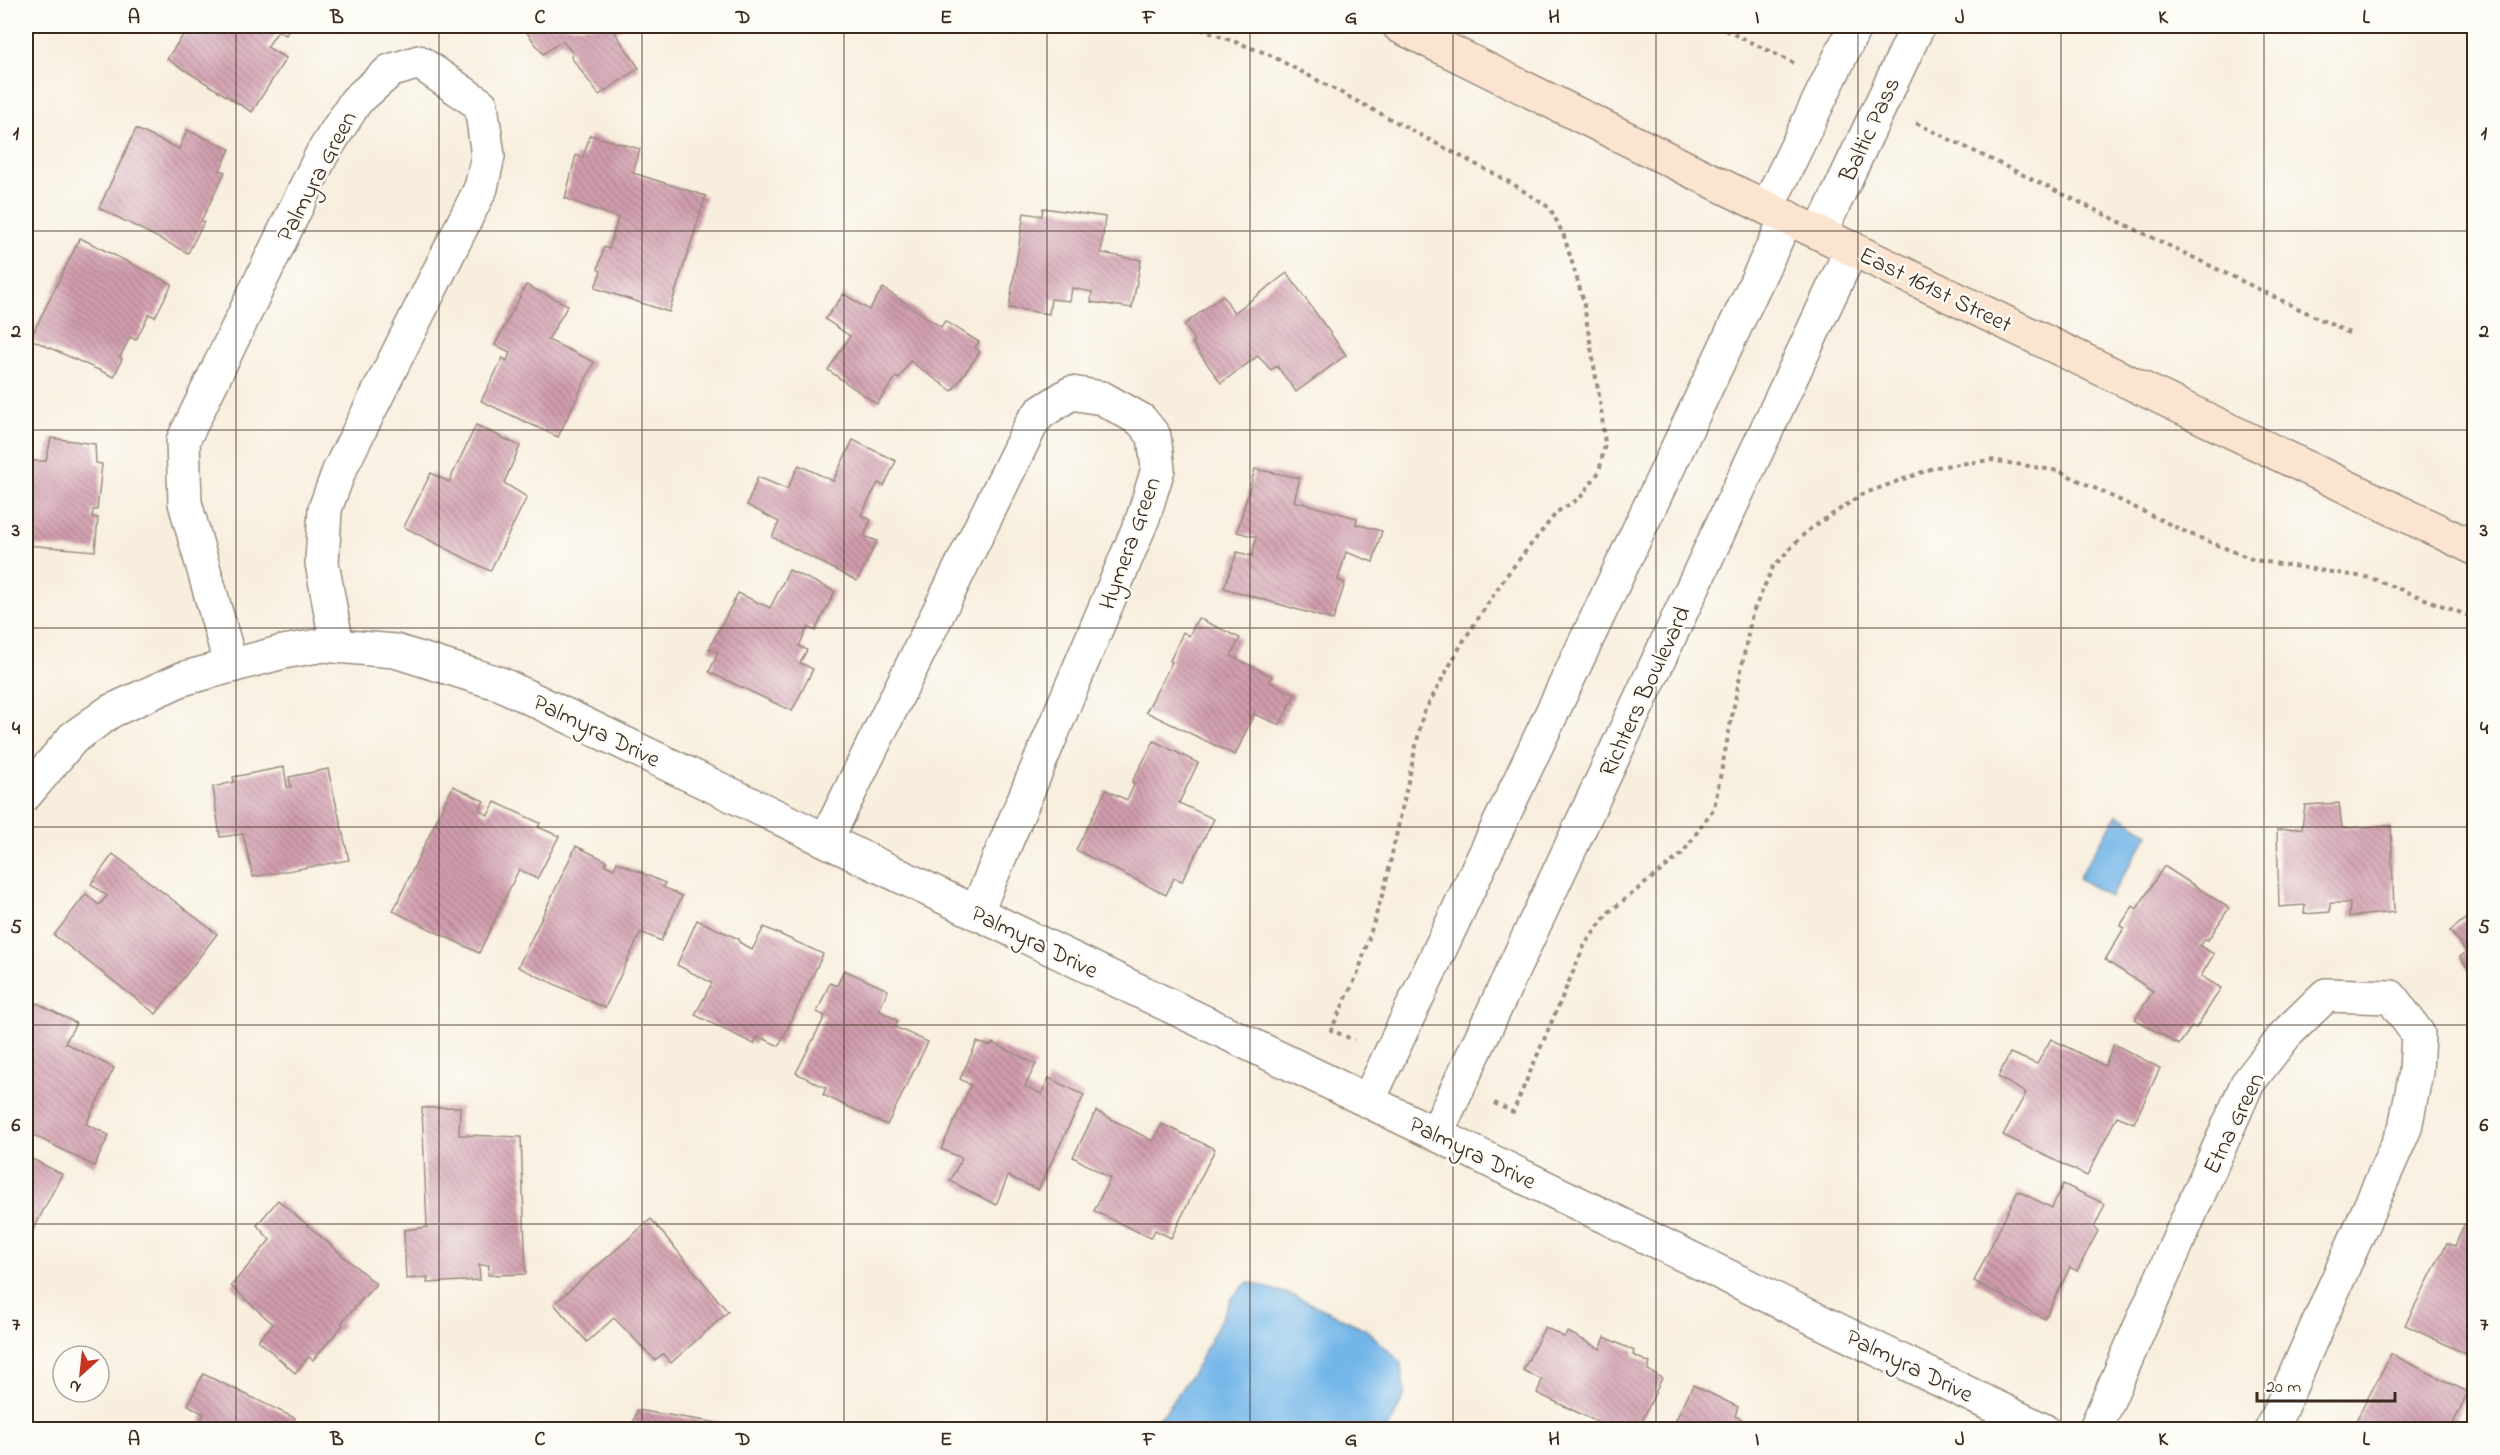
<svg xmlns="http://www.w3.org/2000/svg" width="2500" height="1455" font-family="'Indie Flower',sans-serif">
  <defs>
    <pattern id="building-back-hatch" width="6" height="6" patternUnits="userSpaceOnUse" patternTransform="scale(1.5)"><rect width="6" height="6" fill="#d09cad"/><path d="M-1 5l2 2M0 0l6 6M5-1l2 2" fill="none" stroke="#aa7f8c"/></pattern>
  </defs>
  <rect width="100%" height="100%" fill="#fdfcf7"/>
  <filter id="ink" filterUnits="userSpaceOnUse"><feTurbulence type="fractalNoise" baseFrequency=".0167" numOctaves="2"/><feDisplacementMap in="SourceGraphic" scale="12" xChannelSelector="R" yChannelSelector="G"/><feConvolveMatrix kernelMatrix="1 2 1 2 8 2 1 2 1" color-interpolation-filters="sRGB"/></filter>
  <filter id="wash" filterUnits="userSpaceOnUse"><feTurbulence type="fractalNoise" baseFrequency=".008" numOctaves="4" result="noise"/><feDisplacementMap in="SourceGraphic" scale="24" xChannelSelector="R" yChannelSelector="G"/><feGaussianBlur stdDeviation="1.35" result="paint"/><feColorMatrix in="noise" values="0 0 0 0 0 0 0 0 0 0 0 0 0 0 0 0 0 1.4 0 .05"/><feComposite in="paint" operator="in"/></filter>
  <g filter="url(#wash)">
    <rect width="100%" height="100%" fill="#f8eedd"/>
    <g fill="#72b6e8" stroke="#567083" stroke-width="1.5">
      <path d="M 2118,814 L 2149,834 L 2110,897 L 2078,878 Z"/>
      <path d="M 1248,1282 L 1295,1296 L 1365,1329 L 1400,1361 L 1405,1394 L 1388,1429 L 1141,1429 L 1164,1414 L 1197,1366 L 1231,1299 Z"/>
    </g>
    <g id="blocks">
      <g fill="url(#building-back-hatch)">
        <path d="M 189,26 L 292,26 L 286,35 L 278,31 L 267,47 L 286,58 L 252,112 L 167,59 Z"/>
        <path d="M 522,26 L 624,26 L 615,33 L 639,68 L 599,95 L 571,57 L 573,53 L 562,41 L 543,54 Z"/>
        <path d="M 136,129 L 179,149 L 187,130 L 230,149 L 220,170 L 225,172 L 201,221 L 204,222 L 188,253 L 99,208 Z"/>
        <path d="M 590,135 L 640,149 L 633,173 L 706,196 L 669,312 L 595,288 L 601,271 L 598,269 L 604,247 L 609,249 L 618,218 L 565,198 L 576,155 L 583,158 Z"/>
        <path d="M 1043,208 L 1105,217 L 1101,253 L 1141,260 L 1132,308 L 1091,302 L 1092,292 L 1072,288 L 1070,301 L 1051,299 L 1049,314 L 1009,308 L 1024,213 L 1042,216 Z"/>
        <path d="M 80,238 L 172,284 L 155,317 L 149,314 L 136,340 L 130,337 L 120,357 L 122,359 L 114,377 L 30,339 Z"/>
        <path d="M 1287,273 L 1346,355 L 1296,392 L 1277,366 L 1271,370 L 1258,356 L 1221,383 L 1192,343 L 1195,341 L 1184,325 L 1223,295 L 1234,313 Z"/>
        <path d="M 526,285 L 568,305 L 548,340 L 594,362 L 558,437 L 481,401 L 503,358 L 507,361 L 510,352 L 495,345 Z"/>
        <path d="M 883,288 L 941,327 L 945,321 L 979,342 L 975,347 L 980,352 L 952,391 L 910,361 L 899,379 L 896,377 L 877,404 L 828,370 L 850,336 L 825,319 L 844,294 L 869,310 Z"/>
        <path d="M 476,425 L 520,446 L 504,483 L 527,497 L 490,571 L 404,527 L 431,473 L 449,482 Z"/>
        <path d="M 51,438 L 95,444 L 96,463 L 102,464 L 97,510 L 93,510 L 92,517 L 98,518 L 95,551 L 26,545 L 26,461 L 46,461 Z"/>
        <path d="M 853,440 L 896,461 L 884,486 L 878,483 L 861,515 L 871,520 L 864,536 L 877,541 L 857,581 L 772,537 L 779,522 L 747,505 L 758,477 L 787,489 L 799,465 L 833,481 Z"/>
        <path d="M 1255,469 L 1300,478 L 1294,501 L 1357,518 L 1356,524 L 1382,531 L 1373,562 L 1346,552 L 1338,580 L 1345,583 L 1333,620 L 1224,588 L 1237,552 L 1252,556 L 1256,537 L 1237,532 Z"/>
        <path d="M 789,570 L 835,591 L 815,631 L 808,627 L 799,646 L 807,650 L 800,663 L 813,669 L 792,711 L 709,672 L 718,653 L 709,649 L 738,593 L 770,608 Z"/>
        <path d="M 1198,618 L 1240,638 L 1231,656 L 1272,676 L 1269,682 L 1295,694 L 1280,725 L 1254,714 L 1235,755 L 1146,712 L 1172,662 L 1170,661 L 1183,632 L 1189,636 Z"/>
        <path d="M 1154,741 L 1198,763 L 1179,803 L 1214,819 L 1182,881 L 1174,878 L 1166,895 L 1076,850 L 1106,790 L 1127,800 L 1135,783 L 1132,782 Z"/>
        <path d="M 284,767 L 287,787 L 291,787 L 289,777 L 328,769 L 349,860 L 253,877 L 243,834 L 220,837 L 213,787 L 234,782 L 233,777 Z"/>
        <path d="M 453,786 L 484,801 L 479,810 L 488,815 L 495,802 L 540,823 L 538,827 L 559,836 L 537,879 L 519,869 L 479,953 L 393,911 Z"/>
        <path d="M 2339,803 L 2342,828 L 2391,826 L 2394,912 L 2349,917 L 2350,903 L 2330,903 L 2330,912 L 2304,914 L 2305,905 L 2279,907 L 2277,830 L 2302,828 L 2305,805 Z"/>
        <path d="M 576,846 L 607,861 L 605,865 L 614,869 L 617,862 L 665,883 L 663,887 L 682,896 L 661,941 L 641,932 L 605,1008 L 518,967 Z"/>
        <path d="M 113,854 L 217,934 L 156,1014 L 54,935 L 86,894 L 99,905 L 107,896 L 91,884 Z"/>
        <path d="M 2164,866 L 2229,908 L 2208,940 L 2205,939 L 2200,946 L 2214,954 L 2201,976 L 2221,988 L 2196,1028 L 2192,1026 L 2179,1045 L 2135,1019 L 2153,991 L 2105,960 L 2124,928 L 2120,926 L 2133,906 L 2137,909 Z"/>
        <path d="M 2474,912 L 2474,978 L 2460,957 L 2466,952 L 2450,931 Z"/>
        <path d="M 697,920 L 739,939 L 739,942 L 752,950 L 764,927 L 823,954 L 779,1046 L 758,1036 L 754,1044 L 695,1015 L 712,983 L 677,965 Z"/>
        <path d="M 844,970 L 888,990 L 879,1010 L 898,1021 L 895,1027 L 928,1042 L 887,1125 L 823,1095 L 826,1088 L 796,1073 L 825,1016 L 817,1012 L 830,983 L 837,986 Z"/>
        <path d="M 37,1003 L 76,1023 L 65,1043 L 114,1068 L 86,1124 L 109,1135 L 94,1166 L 26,1131 L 26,1024 Z"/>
        <path d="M 2051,1039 L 2105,1066 L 2114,1044 L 2160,1068 L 2134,1123 L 2117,1116 L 2087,1176 L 2003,1135 L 2026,1093 L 1998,1077 L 2010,1053 L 2037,1064 Z"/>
        <path d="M 977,1042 L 990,1046 L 993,1043 L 1036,1064 L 1025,1086 L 1041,1094 L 1049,1078 L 1084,1095 L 1038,1190 L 1008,1176 L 996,1205 L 950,1181 L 962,1158 L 941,1149 L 971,1085 L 960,1079 Z"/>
        <path d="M 460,1107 L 459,1135 L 521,1137 L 526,1274 L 488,1275 L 489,1265 L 479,1265 L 480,1280 L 427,1283 L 428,1277 L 406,1279 L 404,1230 L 427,1227 L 422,1108 Z"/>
        <path d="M 1096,1111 L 1153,1141 L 1162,1124 L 1215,1149 L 1171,1238 L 1155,1230 L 1151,1238 L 1094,1211 L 1110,1178 L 1073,1157 Z"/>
        <path d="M 26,1156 L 62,1174 L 26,1244 Z"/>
        <path d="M 2063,1184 L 2105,1204 L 2094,1228 L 2098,1231 L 2077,1271 L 2070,1267 L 2045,1319 L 1974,1281 L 2018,1191 L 2052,1208 Z"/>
        <path d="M 278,1200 L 376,1284 L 341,1323 L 343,1325 L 313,1360 L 309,1357 L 295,1373 L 258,1340 L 273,1324 L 231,1286 L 270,1240 L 257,1225 Z"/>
        <path d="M 651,1219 L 728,1312 L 671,1363 L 663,1354 L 655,1360 L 614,1318 L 587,1342 L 554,1304 Z"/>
        <path d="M 2465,1223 L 2474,1228 L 2474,1358 L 2405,1325 L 2447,1243 L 2455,1246 Z"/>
        <path d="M 1545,1327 L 1564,1337 L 1568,1332 L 1600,1349 L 1605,1337 L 1634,1351 L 1633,1355 L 1650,1363 L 1648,1370 L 1662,1378 L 1638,1430 L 1614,1430 L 1537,1393 L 1542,1380 L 1523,1370 Z"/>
        <path d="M 2391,1354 L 2468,1392 L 2450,1430 L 2351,1430 Z"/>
        <path d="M 203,1374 L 295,1418 L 289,1430 L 197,1430 L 204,1414 L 188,1405 Z"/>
        <path d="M 1693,1385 L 1738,1407 L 1735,1416 L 1762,1430 L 1671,1430 Z"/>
        <path d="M 637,1410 L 743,1427 L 743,1430 L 631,1430 Z"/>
      </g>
    </g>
  </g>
  <g filter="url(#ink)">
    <use href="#blocks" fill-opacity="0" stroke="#9a8c7e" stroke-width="1.5"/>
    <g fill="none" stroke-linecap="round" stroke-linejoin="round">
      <g stroke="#9a8c7e" stroke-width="36">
        <g id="street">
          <path d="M 1767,208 L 1855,26"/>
          <path d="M 1820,233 L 1918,26"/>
          <path d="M 231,666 L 185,503 L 183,441 L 322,154 L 356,101 L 390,71 L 419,62 L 481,105 L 488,156 L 481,188 L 339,471 L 325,509 L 322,563 L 337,646"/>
          <path d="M 26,794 L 73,738 L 111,711 L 182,679 L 283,652 L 324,645 L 395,651 L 501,684 L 1368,1101 L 2043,1430"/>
          <path d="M 826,840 L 1032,423 L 1040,413 L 1071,393 L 1102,398 L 1141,420 L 1154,436 L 1158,469 L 1143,518 L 976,913"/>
          <path d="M 1368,1101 L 1787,217"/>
          <path d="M 1436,1134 L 1852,248"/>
          <path d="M 2095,1430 L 2247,1084 L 2286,1034 L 2326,995 L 2391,997 L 2418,1034 L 2416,1072 L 2405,1128 L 2271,1430"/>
        </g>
      </g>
      <g stroke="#9a8c7e" stroke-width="36">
        <path id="secondary" d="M 1399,26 L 1767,208 L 2474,548"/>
      </g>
      <g stroke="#9a8c7e" stroke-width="4" stroke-dasharray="4.5 4.5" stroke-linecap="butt">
        <path d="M 1192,26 L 1268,54 L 1511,183 L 1550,208 L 1564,236 L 1583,299 L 1601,408 L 1605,444 L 1599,472 L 1580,498 L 1557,512 L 1506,576 L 1462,643 L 1423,714 L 1385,886 L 1358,973 L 1331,1030 L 1354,1040"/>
        <path d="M 1717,26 L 1794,63"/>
        <path d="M 1916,123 L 2353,335"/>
        <path d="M 1494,1103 L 1513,1112 L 1585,944 L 1609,912 L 1682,854 L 1714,808 L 1752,614 L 1773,567 L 1807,531 L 1863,494 L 1936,467 L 1991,460 L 2059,471 L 2188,533 L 2254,560 L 2371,578 L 2474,618"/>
      </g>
      <use href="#street" stroke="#fff" stroke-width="33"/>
      <use href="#secondary" stroke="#fce5d0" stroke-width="33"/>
    </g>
  </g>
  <path fill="none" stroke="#3b2a1e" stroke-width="1.5" stroke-opacity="0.55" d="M 236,26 L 236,1430M 439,26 L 439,1430M 642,26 L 642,1430M 844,26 L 844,1430M 1047,26 L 1047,1430M 1250,26 L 1250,1430M 1453,26 L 1453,1430M 1656,26 L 1656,1430M 1858,26 L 1858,1430M 2061,26 L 2061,1430M 2264,26 L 2264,1430M 26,231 L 2474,231M 26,430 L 2474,430M 26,628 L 2474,628M 26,827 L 2474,827M 26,1025 L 2474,1025M 26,1224 L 2474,1224"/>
  <g text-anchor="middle" stroke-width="5" stroke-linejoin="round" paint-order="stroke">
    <g font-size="24" fill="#3b2a1e" stroke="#fdfcf7">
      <text transform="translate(1869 129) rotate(-65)" y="8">Baltic Pass</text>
      <text transform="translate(316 176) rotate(-62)" y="8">Palmyra Green</text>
      <text transform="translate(1936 289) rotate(26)" y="8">East 161st Street</text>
      <text transform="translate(1129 543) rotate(-70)" y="8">Hymera Green</text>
      <text transform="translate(1644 691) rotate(-65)" y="8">Richters Boulevard</text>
      <text transform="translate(597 730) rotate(26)" y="8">Palmyra Drive</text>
      <text transform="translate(1035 941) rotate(26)" y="8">Palmyra Drive</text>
      <text transform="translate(2233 1123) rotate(-64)" y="8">Etna Green</text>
      <text transform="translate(1473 1152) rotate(26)" y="8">Palmyra Drive</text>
      <text transform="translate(1910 1365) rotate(26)" y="8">Palmyra Drive</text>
    </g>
  </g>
  <rect width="2500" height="1455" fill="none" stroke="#fdfcf7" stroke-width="66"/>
  <g transform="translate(81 1374) rotate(207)"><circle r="28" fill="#fdfcf7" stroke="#afa8a0" stroke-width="1.5"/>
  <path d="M0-4.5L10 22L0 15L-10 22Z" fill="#c8321e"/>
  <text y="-9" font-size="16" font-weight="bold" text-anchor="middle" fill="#3b2a1e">N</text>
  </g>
  <path d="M2257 1392v9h138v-9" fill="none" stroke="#3b2a1e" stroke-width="3"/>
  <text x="2266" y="1392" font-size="18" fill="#3b2a1e" stroke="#fdfcf7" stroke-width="4.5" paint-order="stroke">20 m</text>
  <rect x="33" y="33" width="2434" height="1389" fill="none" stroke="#3b2a1e" stroke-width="2"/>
  <g font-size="20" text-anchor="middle" font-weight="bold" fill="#3b2a1e">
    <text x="134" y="23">A</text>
    <text x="337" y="23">B</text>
    <text x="540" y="23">C</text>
    <text x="743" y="23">D</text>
    <text x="946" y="23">E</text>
    <text x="1149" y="23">F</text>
    <text x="1351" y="23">G</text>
    <text x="1554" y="23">H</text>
    <text x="1757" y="23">I</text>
    <text x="1960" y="23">J</text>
    <text x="2163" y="23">K</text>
    <text x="2366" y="23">L</text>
    <text x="16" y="139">1</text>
    <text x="2484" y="139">1</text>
    <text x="16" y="337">2</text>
    <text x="2484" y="337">2</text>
    <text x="16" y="536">3</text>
    <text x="2484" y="536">3</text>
    <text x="16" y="734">4</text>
    <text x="2484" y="734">4</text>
    <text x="16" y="933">5</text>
    <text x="2484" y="933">5</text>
    <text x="16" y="1131">6</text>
    <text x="2484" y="1131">6</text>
    <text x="16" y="1330">7</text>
    <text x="2484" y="1330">7</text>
    <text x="134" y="1445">A</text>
    <text x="337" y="1445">B</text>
    <text x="540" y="1445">C</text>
    <text x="743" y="1445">D</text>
    <text x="946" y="1445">E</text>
    <text x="1149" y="1445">F</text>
    <text x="1351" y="1445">G</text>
    <text x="1554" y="1445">H</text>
    <text x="1757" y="1445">I</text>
    <text x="1960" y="1445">J</text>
    <text x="2163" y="1445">K</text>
    <text x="2366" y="1445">L</text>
  </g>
</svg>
